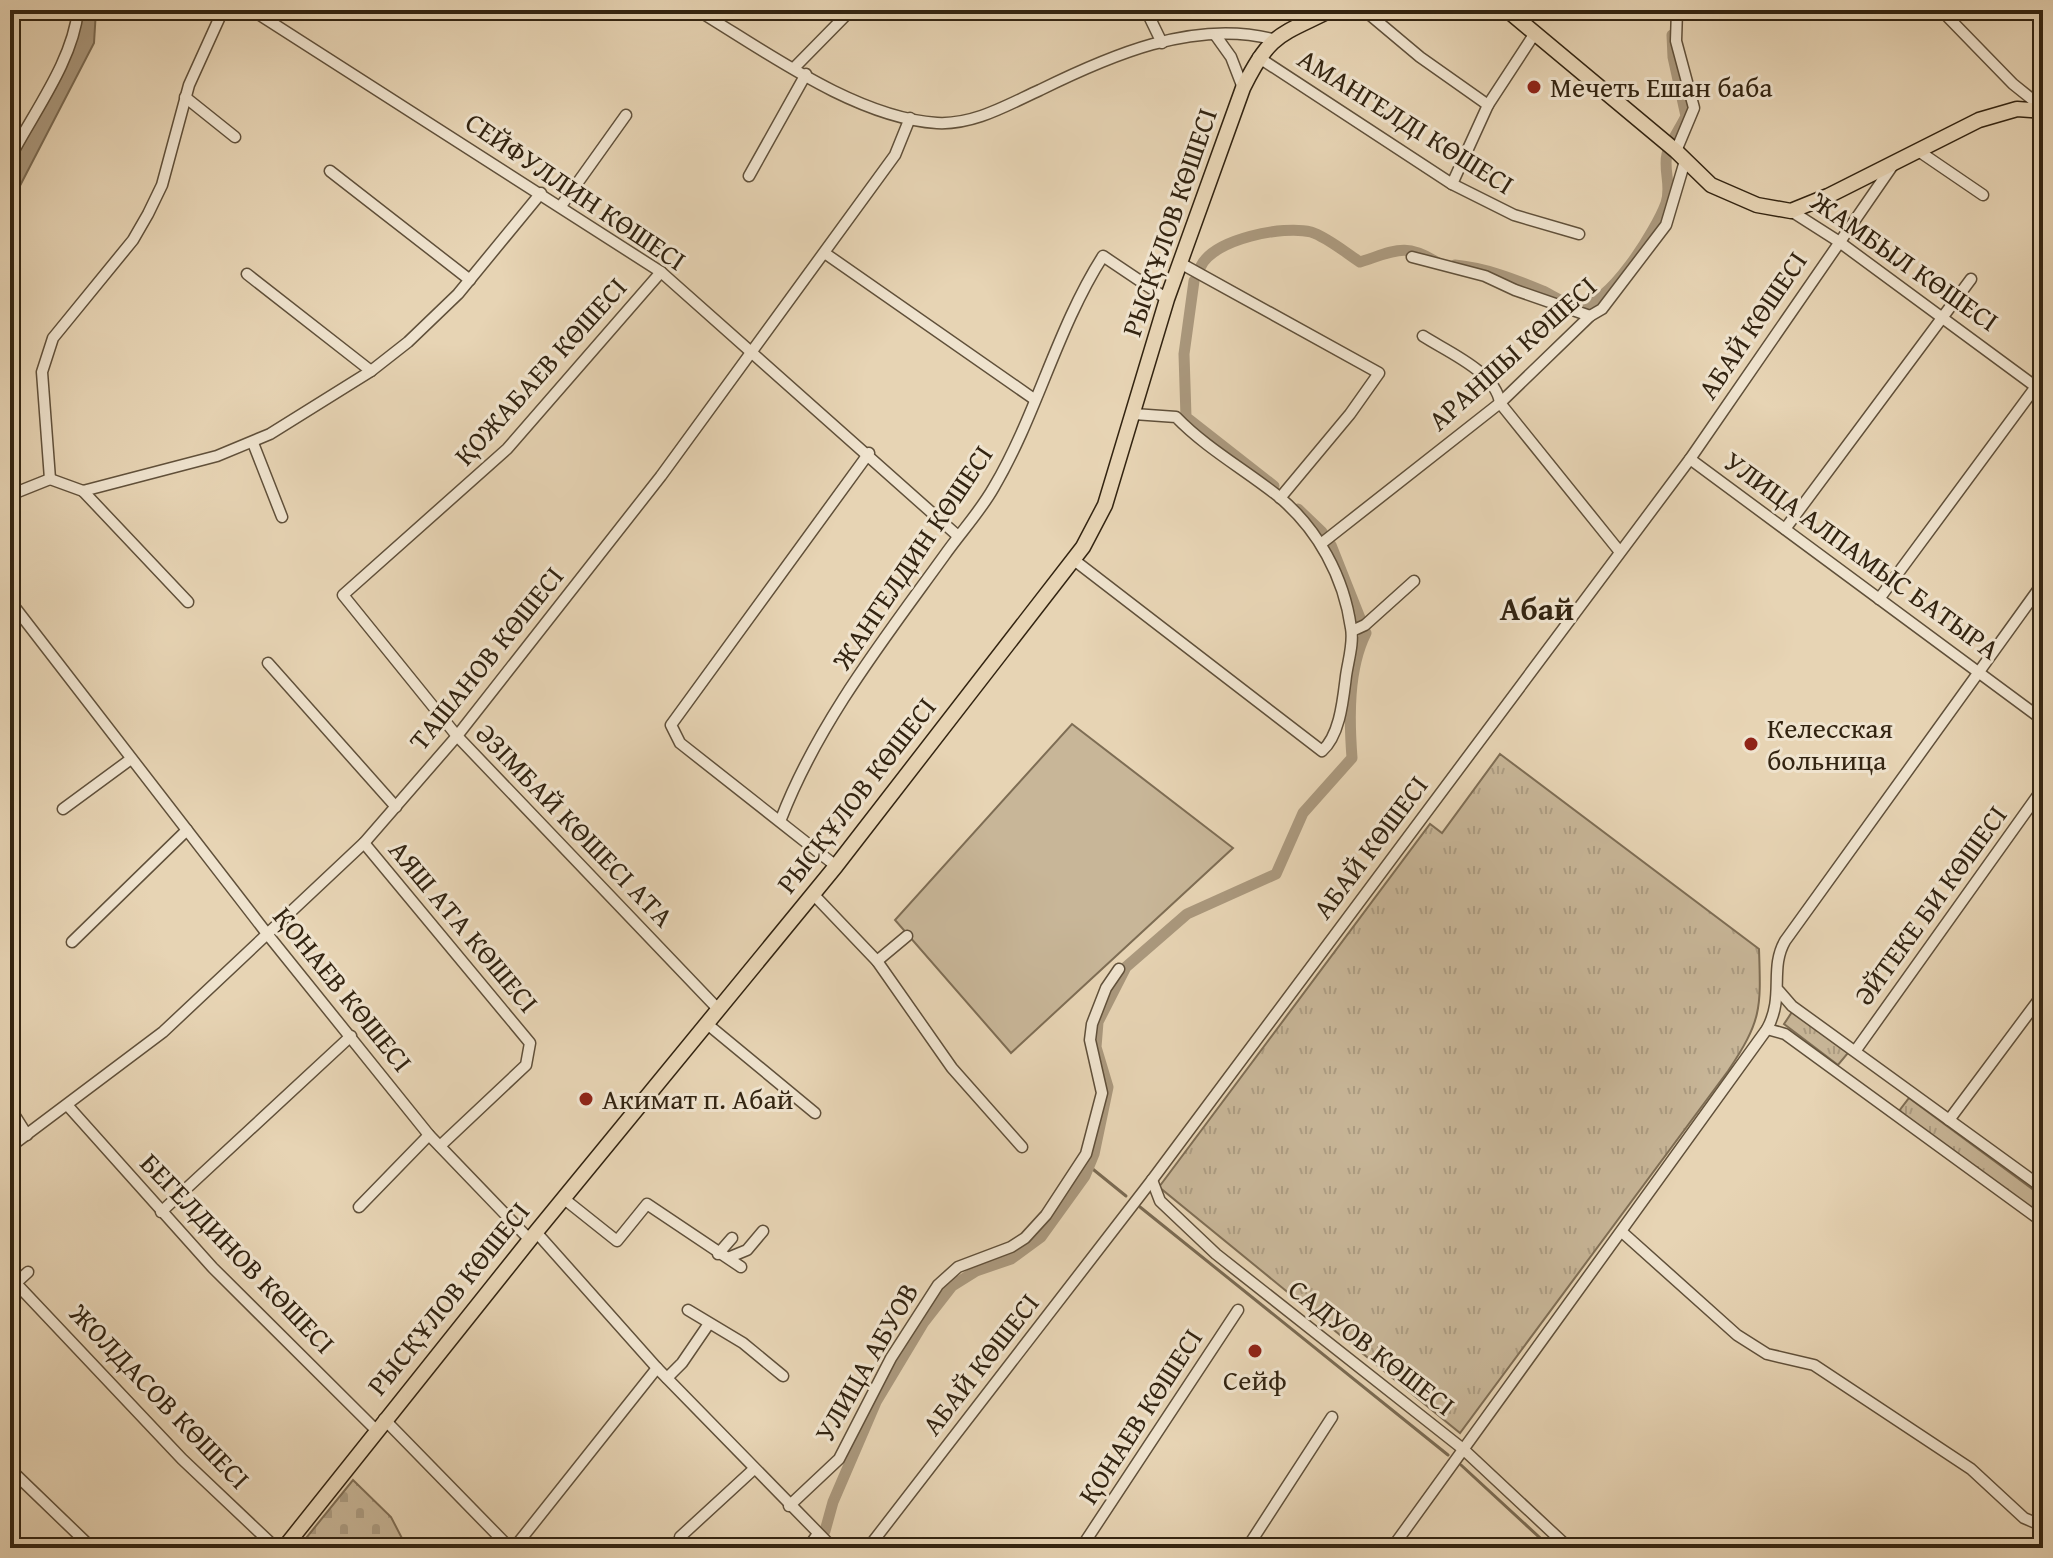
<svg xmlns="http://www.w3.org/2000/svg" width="2053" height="1558" font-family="'Gentium Book Plus',serif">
  <defs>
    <pattern id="grass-tufts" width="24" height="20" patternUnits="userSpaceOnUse" patternTransform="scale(2)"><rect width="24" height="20" fill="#c8b698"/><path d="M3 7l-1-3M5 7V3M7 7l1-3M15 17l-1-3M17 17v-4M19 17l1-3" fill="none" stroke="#ac9c82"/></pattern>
    <pattern id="cemetery-stones" width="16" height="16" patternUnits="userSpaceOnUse" patternTransform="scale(2)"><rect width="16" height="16" fill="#c8b698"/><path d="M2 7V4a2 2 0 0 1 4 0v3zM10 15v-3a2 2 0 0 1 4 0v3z" fill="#ac9c82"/></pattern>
  </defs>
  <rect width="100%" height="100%" fill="#e7d4b4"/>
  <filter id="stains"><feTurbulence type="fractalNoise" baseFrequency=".0025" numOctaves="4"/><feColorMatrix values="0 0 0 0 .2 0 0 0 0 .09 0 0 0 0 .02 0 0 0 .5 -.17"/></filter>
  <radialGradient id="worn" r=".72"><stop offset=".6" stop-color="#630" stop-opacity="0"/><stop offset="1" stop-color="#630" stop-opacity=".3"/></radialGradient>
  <g fill="url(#grass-tufts)" stroke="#7e6d54" stroke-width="2">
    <path d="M 1500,754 L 1759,949 C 1761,1009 1762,1020 1728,1071 L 1460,1433 L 1159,1187 L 1430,824 L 1442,833 Z"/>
    <path d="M 1792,1012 L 1848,1053 L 1838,1065 L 1784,1024 Z"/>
    <path d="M 1909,1098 L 2043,1197 L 2043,1217 L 1899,1111 Z"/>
  </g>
  <path fill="url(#cemetery-stones)" stroke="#7e6d54" stroke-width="2" d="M 353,1480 L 391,1517 L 407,1548 L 298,1548 Z"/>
  <path fill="#c8b698" stroke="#7e6d54" stroke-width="2" d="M 1072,724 L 1233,848 L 1011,1053 L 895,920 Z"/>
  <path fill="#aa987d" stroke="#7a6a52" stroke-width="2" d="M 81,10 L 96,10 L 94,43 L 10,205 L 10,169 L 71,54 Z"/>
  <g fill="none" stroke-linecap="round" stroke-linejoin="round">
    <g stroke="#7a6a52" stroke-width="3">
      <path d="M 1089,1166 L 1126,1196"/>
      <path d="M 1140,1207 L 1448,1455"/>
      <path d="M 1461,1465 L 1551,1548"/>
    </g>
    <g stroke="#aa987d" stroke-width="11">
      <path d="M 1455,265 C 1486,268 1514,279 1543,291 C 1553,296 1566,305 1577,306 C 1608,310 1657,228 1666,203 C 1672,186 1663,170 1667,154 C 1670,142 1681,127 1686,116 L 1673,57 L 1672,35"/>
      <path d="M 1201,266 C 1214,239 1283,225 1311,232 C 1327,237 1346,253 1360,262 C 1395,251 1405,242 1438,263"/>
      <path d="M 1194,281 L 1184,354 L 1186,417 L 1274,486"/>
      <path d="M 1298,509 L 1322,532"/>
      <path d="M 1331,545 L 1360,618"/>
      <path d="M 825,1531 L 833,1502 L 876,1402 L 924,1322 L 952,1286 L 976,1271 L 1011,1259 L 1041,1237 L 1085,1176 L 1094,1154 L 1108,1087 L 1096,1047 L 1098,1022 L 1126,967 L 1187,914 L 1276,874 L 1303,813 L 1352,758 C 1349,718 1348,669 1366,633"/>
      <path d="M 818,1548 L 818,1547"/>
    </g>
    <g stroke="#60503a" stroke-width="13">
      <g id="minor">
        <path d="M 252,10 L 661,272 L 958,536"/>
        <path d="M 697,10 C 765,51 856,118 937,123 C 974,125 1007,105 1040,90 C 1109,56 1193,19 1272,39"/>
        <path d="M 1146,10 L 1162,43"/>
        <path d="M 1299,10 L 1303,24"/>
        <path d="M 1364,10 L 1420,57 L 1488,105"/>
        <path d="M 1941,10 L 2013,84 L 2043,108"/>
        <path d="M 1216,36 L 1231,57 L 1243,88"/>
        <path d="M 1258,57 L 1452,184 L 1514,215 L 1579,234"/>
        <path d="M 794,68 L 851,10"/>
        <path d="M 185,97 L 235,137"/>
        <path d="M 1917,150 L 1983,195"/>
        <path d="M 1676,151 L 1694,108 L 1676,41 L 1677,10"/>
        <path d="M 10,158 C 33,113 73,61 78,10"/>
        <path d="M 330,171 L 470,280"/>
        <path d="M 749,176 L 806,74"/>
        <path d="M 1452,184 L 1488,105 L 1535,33"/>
        <path d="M 561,206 L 626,115"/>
        <path d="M 1791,211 L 1838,241 L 2043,392"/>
        <path d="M 826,254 L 1034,399"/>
        <path d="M 1412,257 L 1485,276 L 1515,290 L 1590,316"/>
        <path d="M 1180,263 L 1379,373 L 1350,414 L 1280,498"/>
        <path d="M 661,272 L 507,449 L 343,595 L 457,736 L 718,1009"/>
        <path d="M 247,274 L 371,371"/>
        <path d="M 1423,336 C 1446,351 1496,372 1500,403 L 1620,552"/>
        <path d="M 253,443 L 282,517"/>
        <path d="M 1690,459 L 2043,720"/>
        <path d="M 50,479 L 83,491 L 217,456 L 270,434 L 371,371 L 408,342 L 458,294 L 541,193"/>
        <path d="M 50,479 L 42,372 L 53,338 L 133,240 L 148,214 L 162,185 L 189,85 L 223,10"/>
        <path d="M 83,491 L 188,602"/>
        <path d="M 10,495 L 50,479"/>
        <path d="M 1785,529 L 1971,279"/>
        <path d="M 1322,543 L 1500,403 L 1590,316 L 1602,309 L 1666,225 L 1685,161"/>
        <path d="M 1074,560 L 1322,751 C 1340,735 1343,700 1346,676 C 1348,661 1354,643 1351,628 C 1344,577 1318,529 1278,496 C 1244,469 1206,448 1176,417 L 1134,414"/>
        <path d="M 1879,599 L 2043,377"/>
        <path d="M 10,601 L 268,935 L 429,1135 L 529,1239"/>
        <path d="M 1352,631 L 1365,625 L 1414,581"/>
        <path d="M 268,663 L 396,807"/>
        <path d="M 63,809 L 131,759"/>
        <path d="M 781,819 C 818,723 884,639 944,556 C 960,533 980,512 994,487 C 1037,414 1057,328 1103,256 L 1167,299"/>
        <path d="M 364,843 L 530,1043 L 526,1065 L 440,1146"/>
        <path d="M 836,866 L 680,743 L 671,725 L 869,453"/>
        <path d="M 813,894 L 877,961 L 952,1068 L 1022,1147"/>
        <path d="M 72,942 L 187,830"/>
        <path d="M 877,961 L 907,936"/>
        <path d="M 1779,991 L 1792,1006 L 2043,1188"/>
        <path d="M 706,1023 L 815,1113"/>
        <path d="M 1767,1029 L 1785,1034 L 2043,1222"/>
        <path d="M 1856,1050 L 2043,788"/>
        <path d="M 68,1106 L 213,1268 L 376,1430"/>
        <path d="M 10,1108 L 27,1135"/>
        <path d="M 1949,1120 L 2043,994"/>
        <path d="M 10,1147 L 163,1032 L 364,843 L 457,736 L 661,476 L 895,155 L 910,118"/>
        <path d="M 1152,1180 L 1160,1201 L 1216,1254 L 1463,1449 L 1569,1548"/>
        <path d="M 563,1198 L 617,1241 L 647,1204 L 741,1267"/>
        <path d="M 359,1207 L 429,1135"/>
        <path d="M 161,1212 L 351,1036"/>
        <path d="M 536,1232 L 657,1368 L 833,1548"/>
        <path d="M 1622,1232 L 1737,1335 L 1767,1354 L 1814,1365 L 1971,1469 L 2024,1518 L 2043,1526"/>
        <path d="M 718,1254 L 732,1238"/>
        <path d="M 730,1257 L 747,1250 L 763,1231"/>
        <path d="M 10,1277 L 182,1459 L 276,1548"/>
        <path d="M 16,1283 L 28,1272"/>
        <path d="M 688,1310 L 743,1343 L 783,1376"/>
        <path d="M 667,1378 L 682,1363 L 708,1325"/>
        <path d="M 384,1419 L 510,1548"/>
        <path d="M 10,1469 L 92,1548"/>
        <path d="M 789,1506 L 839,1459 L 891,1358 L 938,1285 L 958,1267 L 1011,1247 L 1025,1238 L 1046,1215 L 1086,1154 L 1102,1093 L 1090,1040 L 1092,1024 L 1106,988 L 1119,969"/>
        <path d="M 514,1548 L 657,1368"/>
        <path d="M 690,1548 L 680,1537 L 754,1469"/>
        <path d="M 808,1548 L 817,1535"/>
        <path d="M 868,1548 L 1152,1180 L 1690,459 L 1893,165"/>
        <path d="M 1081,1548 L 1238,1310"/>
        <path d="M 1247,1548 L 1332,1417"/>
        <path d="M 1392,1548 L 1767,1029 C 1785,996 1769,969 1785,941 L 2043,583"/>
      </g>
    </g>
    <g stroke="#332411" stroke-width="17">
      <g id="major">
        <path d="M 1507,10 L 1676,151 L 1711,185 L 1757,205 L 1791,211 L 1828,196 L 1979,120 L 2017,109 L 2043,111"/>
        <path d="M 284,1548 L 536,1232 L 836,866 L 1083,547 L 1105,505 L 1167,299 L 1243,88 C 1270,33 1279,36 1331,10"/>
      </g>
    </g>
    <use href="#minor" stroke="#efe3ce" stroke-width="10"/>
    <use href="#major" stroke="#e7d4b4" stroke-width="14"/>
  </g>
  <g fill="#8f2418" stroke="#efe3ce" stroke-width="3">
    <circle cx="1534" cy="87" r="8"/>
    <circle cx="1751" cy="744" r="8"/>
    <circle cx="586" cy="1099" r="8"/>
    <circle cx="1255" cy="1351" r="8"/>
  </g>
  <g text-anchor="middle" stroke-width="6" stroke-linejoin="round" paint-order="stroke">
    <g font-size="28" fill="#332411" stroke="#efe3ce" text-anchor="start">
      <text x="1550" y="97">Мечеть Ешан баба</text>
      <text x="1767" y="738">Келесская<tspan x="1767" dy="32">больница</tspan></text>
      <text x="602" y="1109">Акимат п. Абай</text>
      <text x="1255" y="1390" text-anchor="middle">Сейф</text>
    </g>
    <g font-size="28" fill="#332411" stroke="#efe3ce">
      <text transform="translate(1406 121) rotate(32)" y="10">АМАНГЕЛДІ КӨШЕСІ</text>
      <text transform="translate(576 191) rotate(34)" y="10">СЕЙФУЛЛИН КӨШЕСІ</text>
      <text transform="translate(1169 222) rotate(-71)" y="10">РЫСҚҰЛОВ КӨШЕСІ</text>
      <text transform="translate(1905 261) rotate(35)" y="10">ЖАМБЫЛ КӨШЕСІ</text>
      <text transform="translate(1752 325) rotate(-56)" y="10">АБАЙ КӨШЕСІ</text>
      <text transform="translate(1512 353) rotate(-42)" y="10">АРАНШЫ КӨШЕСІ</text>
      <text transform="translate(540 371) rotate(-48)" y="10">ҚОЖАБАЕВ КӨШЕСІ</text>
      <text transform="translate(1862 555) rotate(36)" y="10">УЛИЦА АЛПАМЫС БАТЫРА</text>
      <text transform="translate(912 557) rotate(-56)" y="10">ЖАНГЕЛДИН КӨШЕСІ</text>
      <text transform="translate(486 658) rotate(-51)" y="10">ТАШАНОВ КӨШЕСІ</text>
      <text transform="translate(856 795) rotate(-52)" y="10">РЫСҚҰЛОВ КӨШЕСІ</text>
      <text transform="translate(575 825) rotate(46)" y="10">ӘЗІМБАЙ КӨШЕСІ АТА</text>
      <text transform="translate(1370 847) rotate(-53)" y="10">АБАЙ КӨШЕСІ</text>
      <text transform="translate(1930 905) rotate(-54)" y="10">ӘЙТЕКЕ БИ КӨШЕСІ</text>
      <text transform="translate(464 926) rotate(50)" y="10">АЯШ АТА КӨШЕСІ</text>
      <text transform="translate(343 989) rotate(51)" y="10">ҚОНАЕВ КӨШЕСІ</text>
      <text transform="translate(238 1253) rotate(46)" y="10">БЕГЕЛДИНОВ КӨШЕСІ</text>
      <text transform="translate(448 1298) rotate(-51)" y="10">РЫСҚҰЛОВ КӨШЕСІ</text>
      <text transform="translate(1372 1347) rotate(38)" y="10">САДУОВ КӨШЕСІ</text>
      <text transform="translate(866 1362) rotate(-60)" y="10">УЛИЦА АБУОВ</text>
      <text transform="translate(980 1364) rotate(-52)" y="10">АБАЙ КӨШЕСІ</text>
      <text transform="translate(160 1396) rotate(46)" y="10">ЖОЛДАСОВ КӨШЕСІ</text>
      <text transform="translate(1140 1416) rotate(-57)" y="10">ҚОНАЕВ КӨШЕСІ</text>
    </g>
    <g font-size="32" font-weight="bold" fill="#332411" stroke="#efe3ce">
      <text x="1537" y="620">Абай</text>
    </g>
  </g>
  <rect width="2053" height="1558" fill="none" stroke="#e7d4b4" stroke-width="40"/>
  <rect x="12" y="12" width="2029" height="1534" fill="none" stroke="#332411" stroke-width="4"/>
  <rect x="20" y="20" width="2013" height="1518" fill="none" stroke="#332411" stroke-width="2"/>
  <rect width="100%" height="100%" filter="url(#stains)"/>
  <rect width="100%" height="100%" fill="url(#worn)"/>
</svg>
